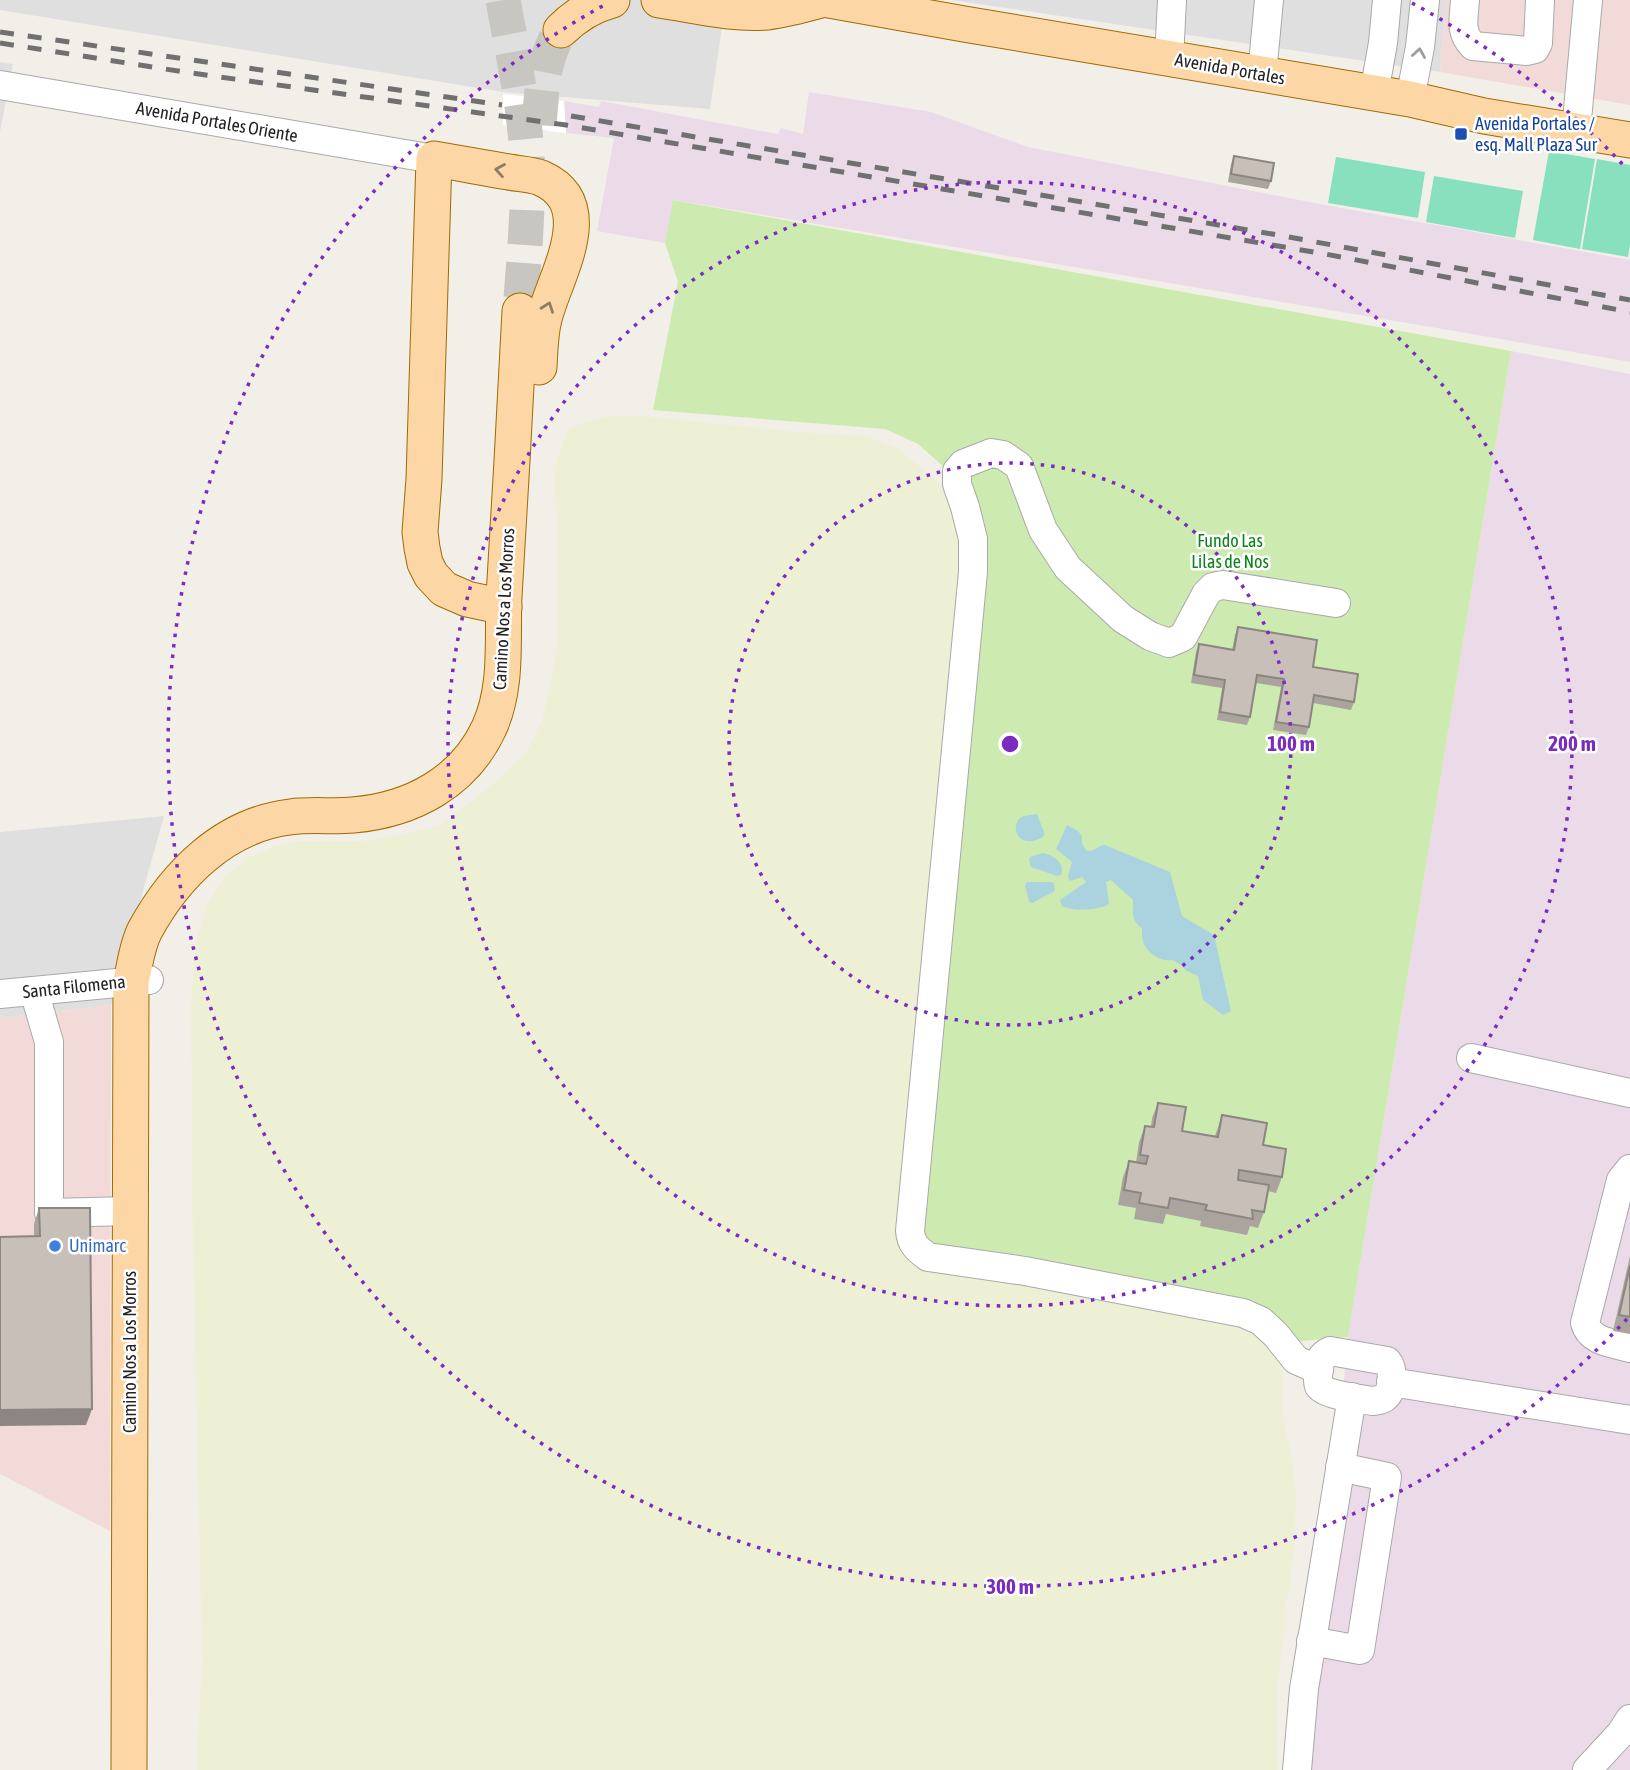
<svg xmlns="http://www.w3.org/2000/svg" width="1630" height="1770" font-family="'Asap Condensed',sans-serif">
  <rect width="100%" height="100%" fill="#f2efe9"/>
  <g fill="#e0dfdf">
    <path d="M 0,0 L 726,0 L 710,109 L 503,92 L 0,10 Z"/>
    <path d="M 951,0 L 1446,0 L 1440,72 Z"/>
    <path d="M 0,62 L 13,64 L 0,132 Z"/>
    <path d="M 164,816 L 111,1005 L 0,1018 L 0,832 Z"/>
  </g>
  <g fill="#f2dad9">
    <path d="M 1446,0 L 1630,0 L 1630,105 L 1440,72 Z"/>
    <path d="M 111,1005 L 110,1531 L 0,1474 L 0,1018 Z"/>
  </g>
  <g fill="#ebdbe8">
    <path d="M 809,92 L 931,112 L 1028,147 L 1325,205 L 1630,260 L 1630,362 L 1455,331 L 674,200 L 665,243 L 597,231 L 614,138 L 566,133 L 564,101 L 599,107 L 601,101 L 778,134 L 781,128 L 803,134 Z"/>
    <path d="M 1511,351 L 1630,374 L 1630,1770 L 1307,1770 L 1348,1337 Z"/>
  </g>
  <path fill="#eef0d5" d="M 634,415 L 798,432 L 866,436 L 898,448 L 942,486 L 965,528 L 1263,1326 L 1283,1365 L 1282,1409 L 1292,1460 L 1296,1496 L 1294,1552 L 1291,1570 L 1291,1581 L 1284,1613 L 1285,1623 L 1277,1690 L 1278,1770 L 198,1770 L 198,1737 L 202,1663 L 192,1196 L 191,1000 L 196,941 L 207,905 L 225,876 L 248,858 L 273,847 L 297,841 L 363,841 L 410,833 L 441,825 L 498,780 L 526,753 L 542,720 L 551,681 L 558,638 L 558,531 L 554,485 L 556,462 L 569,428 L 602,417 Z"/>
  <path fill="#cdebb0" d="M 673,200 L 1511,351 L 1348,1337 L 1290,1342 L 1269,1316 L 924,1243 L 918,1224 L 973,502 L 944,467 L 918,444 L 885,429 L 653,410 L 678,282 L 665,243 Z"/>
  <g fill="#88e0be">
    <path d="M 1549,151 L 1595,159 L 1580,249 L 1533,240 Z"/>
    <path d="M 1336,157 L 1425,172 L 1418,218 L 1328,203 Z"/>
    <path d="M 1597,159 L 1630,165 L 1630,244 L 1628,257 L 1582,249 Z"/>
    <path d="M 1434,176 L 1523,191 L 1515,238 L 1426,222 Z"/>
  </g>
  <g fill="#aad3df">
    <path d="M 1037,814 L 1044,832 L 1044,836 C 1023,851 1008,831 1020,818 C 1024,815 1032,815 1037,814 Z"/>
    <path d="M 1067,825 C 1092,837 1075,838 1087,851 C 1095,851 1098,846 1105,845 L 1170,872 L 1182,916 L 1214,935 L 1231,1011 L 1223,1015 L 1203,1000 L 1198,976 L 1185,970 L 1183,966 L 1173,960 C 1161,962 1146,953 1143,941 C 1142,937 1142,933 1142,928 C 1131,921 1133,912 1133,900 L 1111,880 L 1106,882 L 1109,903 L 1106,906 C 1093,910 1074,912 1062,906 L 1060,900 L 1086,882 L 1082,877 L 1070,881 L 1068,876 L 1072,862 L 1056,849 Z"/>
    <path d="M 1043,853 C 1055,856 1065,863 1061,875 L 1057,876 L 1031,867 L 1029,860 L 1030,857 Z"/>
    <path d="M 1027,882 L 1051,882 L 1054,883 L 1055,890 L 1053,892 L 1032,903 L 1029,902 L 1025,885 Z"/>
  </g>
  <path fill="#fff" d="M 503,94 L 564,101 L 566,133 L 503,125 Z"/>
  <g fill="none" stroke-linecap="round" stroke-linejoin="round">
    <g stroke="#c8c6c1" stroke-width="35" stroke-dasharray="35 18" stroke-linecap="butt">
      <path d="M 503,0 C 512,51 524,103 527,155 C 529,207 524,259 520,311"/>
      <path d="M 539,125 C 542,92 542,59 561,30"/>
    </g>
    <g stroke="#a9a9a9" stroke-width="30">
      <g id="minor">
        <path d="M 1465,0 C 1464,19 1459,31 1473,46 L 1527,51 L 1535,49 L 1538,43 L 1540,0"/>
        <path d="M 1169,59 L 1172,0"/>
        <path d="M 1262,74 L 1269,0"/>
        <path d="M 0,85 L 434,159"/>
        <path d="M 1374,93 L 1383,43 L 1387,0"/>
        <path d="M 1410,99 L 1420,47 L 1425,0"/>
        <path d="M 1576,131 L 1588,0"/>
        <path d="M 34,991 L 49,1042 L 49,1213 L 130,1211"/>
        <path d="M 0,994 L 149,980"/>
        <path d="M 1471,1058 L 1630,1093"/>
        <path d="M 1630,1169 L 1621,1180 L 1585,1323 C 1590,1342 1613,1343 1630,1348"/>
        <path d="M 1330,1351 L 1387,1361 C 1394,1369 1394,1391 1384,1398 C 1381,1400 1378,1400 1373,1401 C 1362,1399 1324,1395 1319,1386 C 1317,1381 1318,1374 1319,1369 C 1320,1360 1321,1355 1330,1351 Z"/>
        <path d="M 1319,1370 L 1296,1360 L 1276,1335 L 1261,1321 L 1243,1313 L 1025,1271 L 928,1257 C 917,1249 911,1244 910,1231 L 973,572 L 973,539 L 965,507 L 957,484 L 957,471 L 963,464 L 991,453 L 1003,455 L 1019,466 L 1043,530 L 1068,568 L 1123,619 L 1150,636 L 1169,643 L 1183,637 L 1206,594 L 1213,587 L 1223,585 L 1336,603"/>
        <path d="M 1391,1382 L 1630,1420"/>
        <path d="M 1311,1641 L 1360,1650 L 1387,1477 L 1340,1467"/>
        <path d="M 1297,1770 L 1304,1689 L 1352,1397"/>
        <path d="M 1587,1770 L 1621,1733 L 1630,1719"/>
      </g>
    </g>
    <g stroke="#a06b00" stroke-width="37">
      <g id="major">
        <path d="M 659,0 C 693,5 733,15 767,12 C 785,10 803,5 821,0"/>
        <path d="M 829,0 L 964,24 L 1410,99 L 1484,116 L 1630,140"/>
        <path d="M 561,30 C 575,16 593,5 612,0"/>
        <path d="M 504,607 L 467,599 L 444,589 L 431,575 L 425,563 L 422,548 L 420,532 L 424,479 L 434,159 C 459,163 484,168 509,172 C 519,174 531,174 541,178 C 602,205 554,277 544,319 C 540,334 540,351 539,367"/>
        <path d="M 129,1770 L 131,981 C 135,965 137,945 145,930 C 175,875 224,825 290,817 C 311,814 332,817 353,815 C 412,810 464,782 489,728 C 508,687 502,640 504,597 C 510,502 515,406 520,311"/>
      </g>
    </g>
    <use href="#minor" stroke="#fff" stroke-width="28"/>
    <use href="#major" stroke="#fcd6a4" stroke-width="35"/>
    <g stroke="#707070" stroke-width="5" stroke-dasharray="14 14" stroke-linecap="butt">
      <path d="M 0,32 L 502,105"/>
      <path d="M 0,43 L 184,72 L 566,125 L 1325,254 L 1630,312"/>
      <path d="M 571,116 L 1278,235 L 1630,300"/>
    </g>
  </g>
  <g fill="#aba49e">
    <path d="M 1234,156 L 1271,181 L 1268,189 L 1228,182 L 1231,164 Z"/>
    <path d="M 1238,627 L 1313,667 L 1354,702 L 1351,710 L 1313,703 L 1309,727 L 1306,735 L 1273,730 L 1281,687 L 1256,683 L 1250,717 L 1247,725 L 1217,720 L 1222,688 L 1191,683 L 1196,652 L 1199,644 L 1232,650 L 1235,635 Z"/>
    <path d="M 1158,1103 L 1182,1131 L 1215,1136 L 1222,1115 L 1263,1145 L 1282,1177 L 1276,1193 L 1268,1191 L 1264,1212 L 1258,1228 L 1250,1226 L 1247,1235 L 1200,1226 L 1201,1221 L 1166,1214 L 1163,1224 L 1134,1219 L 1136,1208 L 1118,1205 L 1123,1177 L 1129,1161 L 1136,1163 L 1139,1142 L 1145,1126 L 1151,1127 L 1152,1118 Z"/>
    <path d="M 39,1208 L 86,1425 L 34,1236 L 34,1224 Z"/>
    <path d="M 1630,1256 L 1630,1334 L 1613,1331 Z"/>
  </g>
  <path fill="#8b8681" d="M 92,1409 L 86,1425 L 0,1426 L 0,1410 Z"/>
  <g fill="#c7bfb8" stroke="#8b8681" stroke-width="2">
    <path d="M 1234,156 L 1274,163 L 1271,181 L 1231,174 Z"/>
    <path d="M 1238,627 L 1317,640 L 1313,667 L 1358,674 L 1354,702 L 1314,695 L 1309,727 L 1276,722 L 1284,679 L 1257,675 L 1250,717 L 1220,712 L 1225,680 L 1194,675 L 1199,644 L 1234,650 Z"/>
    <path d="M 1158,1103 L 1186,1107 L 1182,1131 L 1218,1137 L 1222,1115 L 1267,1123 L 1263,1145 L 1286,1149 L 1282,1177 L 1239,1170 L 1238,1180 L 1269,1185 L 1264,1212 L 1252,1210 L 1253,1219 L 1205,1210 L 1207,1205 L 1170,1198 L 1168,1208 L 1139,1203 L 1141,1193 L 1124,1190 L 1129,1161 L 1146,1164 L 1148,1156 L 1140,1155 L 1145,1126 L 1154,1127 Z"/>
    <path d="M 39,1208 L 90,1208 L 92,1409 L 0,1410 L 0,1237 L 40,1236 Z"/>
    <path d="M 1630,1266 L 1630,1317 L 1619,1315 Z"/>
  </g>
  <defs><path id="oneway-chevron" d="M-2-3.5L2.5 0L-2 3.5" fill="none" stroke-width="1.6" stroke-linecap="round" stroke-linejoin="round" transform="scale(1.75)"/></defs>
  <use stroke="#9c9c9c" href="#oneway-chevron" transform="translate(1419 53) rotate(-81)"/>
  <g stroke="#8f7c63">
    <use href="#oneway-chevron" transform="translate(500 170) rotate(-170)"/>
    <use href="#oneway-chevron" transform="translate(548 307) rotate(-70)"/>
  </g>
  <g fill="none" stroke="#7b2cbf" stroke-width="3.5" stroke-dasharray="3.5 7">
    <circle cx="1010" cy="744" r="281"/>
    <circle cx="1010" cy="744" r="562"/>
    <path d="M1627 1319A843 843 0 1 1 608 3M1412 3A843 843 0 0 1 1627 169"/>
  </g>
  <rect fill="#1a4fb4" stroke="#fff" stroke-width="2.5" x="1454" y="127" width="14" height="14" rx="3.5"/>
  <circle fill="#3f7fe0" stroke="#fff" stroke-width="2.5" cx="55" cy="1246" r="7"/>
  <g text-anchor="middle" stroke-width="5" stroke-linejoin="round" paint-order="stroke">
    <g font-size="18" fill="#222" stroke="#fff">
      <text transform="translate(1230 69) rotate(10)" y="6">Avenida Portales</text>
      <text transform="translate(217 122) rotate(10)" y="6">Avenida Portales Oriente</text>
      <text transform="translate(504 609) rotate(-87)" y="6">Camino Nos a Los Morros</text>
      <text transform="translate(74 987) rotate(-6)" y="6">Santa Filomena</text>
      <text transform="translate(130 1352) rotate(-90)" y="6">Camino Nos a Los Morros</text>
    </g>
    <g font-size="18" fill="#164399" stroke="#fff" text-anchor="start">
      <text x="1475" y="130">Avenida Portales /<tspan x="1475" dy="21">esq. Mall Plaza Sur</tspan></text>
    </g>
    <g font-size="18" fill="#0c8416" stroke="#fff">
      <text x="1230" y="547">Fundo Las<tspan x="1230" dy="21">Lilas de Nos</tspan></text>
    </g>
    <g font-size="18" fill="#366cbe" stroke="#fff" text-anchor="start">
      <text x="69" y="1252">Unimarc</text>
    </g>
  </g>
  <circle cx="1010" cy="744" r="10" fill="#7b2cbf" stroke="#fff" stroke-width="3.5"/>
  <g font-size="21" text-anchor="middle" font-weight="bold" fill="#7b2cbf" stroke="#fff" stroke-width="5" stroke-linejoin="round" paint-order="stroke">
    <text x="1291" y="751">100 m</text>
    <text x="1572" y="751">200 m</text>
    <text x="1010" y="1594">300 m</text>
  </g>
</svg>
